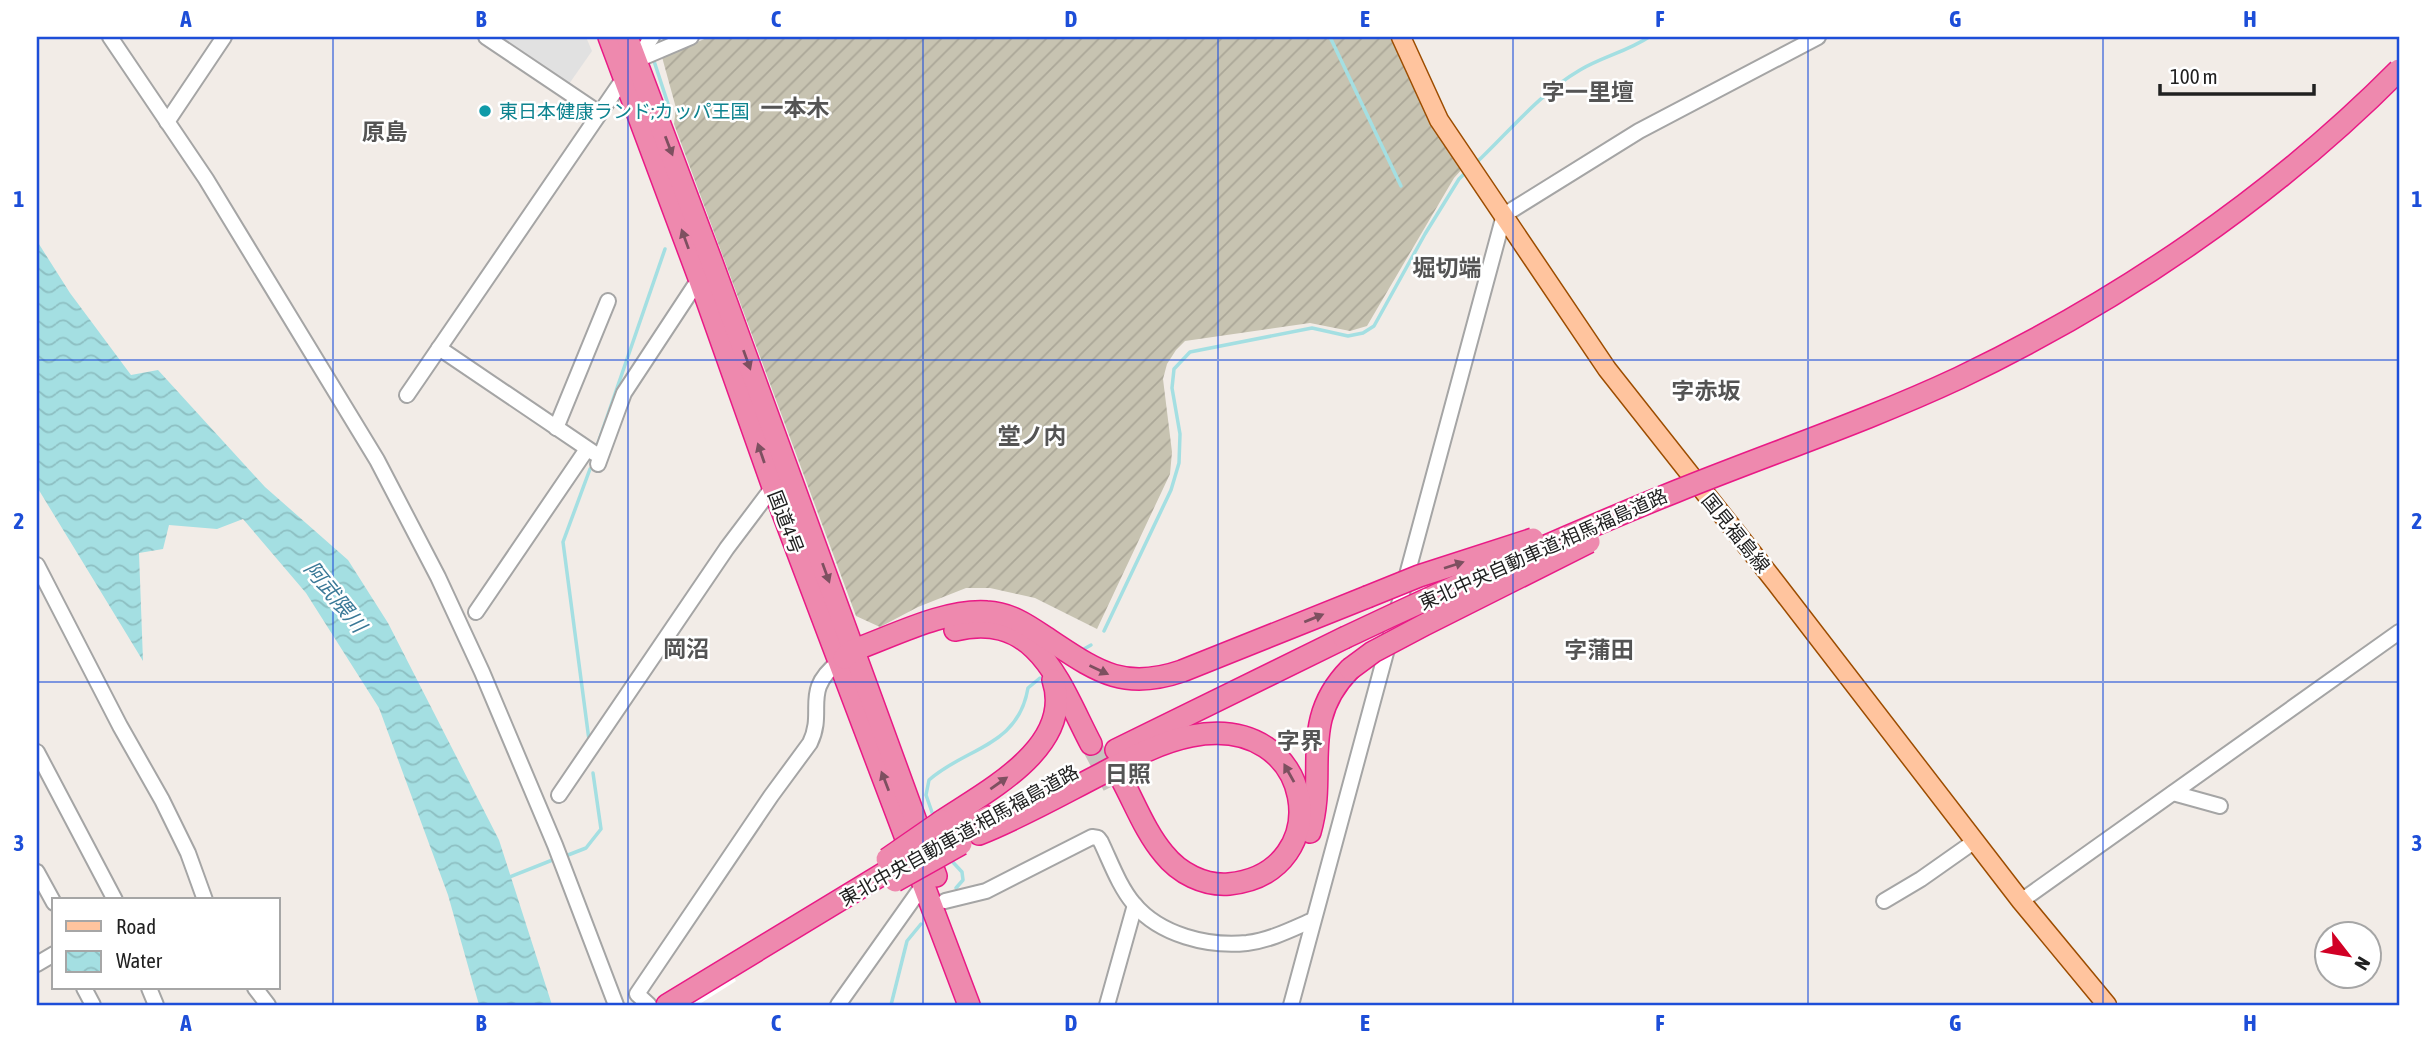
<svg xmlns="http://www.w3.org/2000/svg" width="2436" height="1042" font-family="'Asap Condensed','Noto Sans JP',sans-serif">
  <defs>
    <pattern id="construction-furrows" width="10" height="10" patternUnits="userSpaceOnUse" patternTransform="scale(1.75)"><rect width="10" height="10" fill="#c7c3b1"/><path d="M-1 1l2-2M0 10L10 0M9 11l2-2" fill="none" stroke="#aba798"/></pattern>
    <pattern id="water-waves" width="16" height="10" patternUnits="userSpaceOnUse" patternTransform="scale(1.75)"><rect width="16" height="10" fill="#a4dfe2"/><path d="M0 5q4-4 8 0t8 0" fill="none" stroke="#8dbfc2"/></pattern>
  </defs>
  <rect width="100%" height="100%" fill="#f2ece7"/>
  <path fill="url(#construction-furrows)" d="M 709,37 L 1392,37 L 1432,121 L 1463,168 L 1454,178 L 1367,326 L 1350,331 L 1310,323 L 1185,341 L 1176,350 L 1167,364 L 1163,379 L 1172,452 L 1170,474 L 1097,629 L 1035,598 L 990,588 L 966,588 L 918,607 L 880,627 L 856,616 L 674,124 L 676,108 L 662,57 Z"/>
  <path fill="#e1e1e1" d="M 493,37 L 586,37 L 592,51 L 569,84 Z"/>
  <path fill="url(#water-waves)" d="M 37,241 L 70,293 L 131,375 L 158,370 L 265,487 L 348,560 L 388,623 L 499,840 L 552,1005 L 479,1005 L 448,895 L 379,708 L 306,593 L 243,519 L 217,529 L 169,525 L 163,549 L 139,553 L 143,661 L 37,487 Z"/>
  <path fill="#fff" d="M 725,961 L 736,981 L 698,1005 L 655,1005 Z"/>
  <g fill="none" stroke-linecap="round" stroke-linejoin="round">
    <g stroke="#a4dfe2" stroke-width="3.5">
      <path d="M 1330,37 L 1401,186"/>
      <path d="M 653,58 L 670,110 L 669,119"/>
      <path d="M 1475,164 C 1509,132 1539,94 1580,70 C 1602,57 1628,51 1649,37"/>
      <path d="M 596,449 L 665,249"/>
      <path d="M 1104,631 L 1171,490 L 1179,463 L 1180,434 L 1172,388 L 1174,369 L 1190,352 L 1312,328 L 1348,336 L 1363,333 L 1374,326 L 1425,234 L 1459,179 L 1467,171"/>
      <path d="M 1084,649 L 1091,645"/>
      <path d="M 589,740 L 563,542 L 590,469"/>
      <path d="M 934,818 L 926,795 L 929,780 C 966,747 1018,747 1028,688 L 1040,678"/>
      <path d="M 563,857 L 586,848 L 601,829 L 593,773"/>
      <path d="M 949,858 L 962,872 L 963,880 L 956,888"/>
      <path d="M 507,878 L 555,859"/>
      <path d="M 891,1005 L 907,941 L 921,924"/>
    </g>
    <path stroke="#c8c3bf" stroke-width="21" stroke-dasharray="21 10" stroke-linecap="butt" d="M 1091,744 L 1113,786"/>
    <g stroke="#a5a5a5" stroke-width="18">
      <g id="minor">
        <path d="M 110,37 L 206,179 L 377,460 L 438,577 L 482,672 L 555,845 L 616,1005"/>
        <path d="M 486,37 L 599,113"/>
        <path d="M 637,60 L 691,37"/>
        <path d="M 167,122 L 224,37"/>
        <path d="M 439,348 L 594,453"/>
        <path d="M 407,395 L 652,37"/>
        <path d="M 556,428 L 608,301"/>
        <path d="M 598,464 L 624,393 L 701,276"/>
        <path d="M 37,565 L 120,726 L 162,800 L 188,853 L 205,900"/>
        <path d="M 476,612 L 587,449"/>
        <path d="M 37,752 L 115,900"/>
        <path d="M 2173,793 L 2220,806"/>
        <path d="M 559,795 L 727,548 L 773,487"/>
        <path d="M 37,872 L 54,903"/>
        <path d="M 945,901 L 986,891 L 1092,837 L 1098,838 L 1101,842 C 1111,863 1119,886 1134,904 C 1160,935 1208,947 1247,943 C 1271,940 1292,929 1313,920"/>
        <path d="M 1884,901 L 1921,879 L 1975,841"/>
        <path d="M 2021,901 L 2399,632"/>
        <path d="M 37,964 L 54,954"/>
        <path d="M 84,988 L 93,1005"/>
        <path d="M 149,988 L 156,1005"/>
        <path d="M 255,988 L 268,1005"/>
        <path d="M 649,1005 L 637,994 L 771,796 L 810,743 C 826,710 801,691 839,662"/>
        <path d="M 838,1005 L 926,881"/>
        <path d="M 1107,1005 L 1135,905"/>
        <path d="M 1291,1005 L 1504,215 L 1639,131 L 1818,37"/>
      </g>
    </g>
    <g stroke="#9d4d00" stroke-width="21">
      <path id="major" d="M 1401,37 L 1439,120 L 1607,369 L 1776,583 L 2021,901 L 2107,1005"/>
    </g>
    <g stroke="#e91a86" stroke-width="24">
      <g id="highway">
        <path d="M 609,37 L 699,278 L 773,487 L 969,1005"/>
        <path d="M 627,37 L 711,260 L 936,876"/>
        <path d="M 955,630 C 1038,610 1060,685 1091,744"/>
        <path d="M 844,658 L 854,650 C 893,636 945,609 987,612 C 1009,613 1026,624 1045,637 C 1094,669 1121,692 1182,671 L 1367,597"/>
        <path d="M 1116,750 L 1344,638"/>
        <path d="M 942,821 C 987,791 1075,746 1053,680"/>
        <path d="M 1310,832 C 1328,771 1298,722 1350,669"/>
        <path d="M 956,834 L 988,817"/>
        <path d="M 979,834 C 1022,817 1062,794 1103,773 C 1131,758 1160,742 1191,736 C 1317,711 1339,873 1229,884 C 1204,886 1179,873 1164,854 C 1146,833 1135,804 1122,780"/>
        <path d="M 667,1005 L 891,869"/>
      </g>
    </g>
    <use href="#minor" stroke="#fff" stroke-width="14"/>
    <use href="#major" stroke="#ffc49e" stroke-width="18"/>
    <use href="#highway" stroke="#ee89ae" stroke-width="21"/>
    <g stroke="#e91a86" stroke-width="24" stroke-linecap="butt">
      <g id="highway-bridge">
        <path d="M 1367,597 L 1419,576 L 1533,539"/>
        <path d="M 1344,638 C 1454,586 1565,536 1677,491 C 1771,453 1867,421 1959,378 C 2120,301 2273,197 2399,70"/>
        <path d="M 1350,669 L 1373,652 L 1424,625 L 1589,542"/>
        <path d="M 887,859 L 942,821"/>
        <path d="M 895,881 L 961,844"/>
      </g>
    </g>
    <use href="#highway-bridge" stroke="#ee89ae" stroke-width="21"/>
  </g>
  <defs><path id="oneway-solid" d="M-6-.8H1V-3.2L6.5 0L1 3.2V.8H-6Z" transform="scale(1.75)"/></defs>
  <g fill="#7d5060">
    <use href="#oneway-solid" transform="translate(669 146) rotate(69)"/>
    <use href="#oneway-solid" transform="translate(685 239) rotate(-110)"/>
    <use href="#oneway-solid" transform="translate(747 360) rotate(70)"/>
    <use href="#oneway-solid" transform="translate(761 453) rotate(-109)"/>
    <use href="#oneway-solid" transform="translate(1454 565) rotate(-18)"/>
    <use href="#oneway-solid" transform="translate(826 573) rotate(70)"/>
    <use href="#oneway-solid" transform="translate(1314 618) rotate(-22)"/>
    <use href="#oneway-solid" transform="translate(1099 670) rotate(25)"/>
    <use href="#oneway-solid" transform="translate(1289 773) rotate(-119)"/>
    <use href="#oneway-solid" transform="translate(885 781) rotate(-111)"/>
    <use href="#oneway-solid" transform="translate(999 783) rotate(-35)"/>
  </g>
  <path fill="none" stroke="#1d4ed8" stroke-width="2" stroke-opacity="0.55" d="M 333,37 L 333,1005M 628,37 L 628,1005M 923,37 L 923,1005M 1218,37 L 1218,1005M 1513,37 L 1513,1005M 1808,37 L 1808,1005M 2103,37 L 2103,1005M 37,360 L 2399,360M 37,682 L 2399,682"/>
  <circle fill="#0f9aa8" stroke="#fff" stroke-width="2.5" cx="485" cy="111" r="7"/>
  <g text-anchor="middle" stroke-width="5" stroke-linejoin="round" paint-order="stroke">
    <g font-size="19" fill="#0d838f" stroke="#fff" text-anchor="start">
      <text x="499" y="118">東日本健康ランド;カッパ王国</text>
    </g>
    <g font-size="19" fill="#212121" stroke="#fff">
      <text transform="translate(786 522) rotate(69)" y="7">国道4号</text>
      <text transform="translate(1736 533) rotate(51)" y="7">国見福島線</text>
      <text transform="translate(1543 549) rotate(-24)" y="7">東北中央自動車道;相馬福島道路</text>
      <text transform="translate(959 835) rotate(-29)" y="7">東北中央自動車道;相馬福島道路</text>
    </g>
    <g font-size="21" font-style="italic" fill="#3a7997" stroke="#fff">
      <text transform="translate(335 597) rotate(51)" y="7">阿武隈川</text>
    </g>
    <g font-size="23" font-weight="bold" fill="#545454" stroke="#fff">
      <text x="1588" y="100">字一里壇</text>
      <text x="795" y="116">一本木</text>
      <text x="385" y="140">原島</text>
      <text x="1447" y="276">堀切端</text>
      <text x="1706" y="399">字赤坂</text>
      <text x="1032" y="444">堂ノ内</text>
      <text x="686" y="657">岡沼</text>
      <text x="1599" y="658">字蒲田</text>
      <text x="1300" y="749">字界</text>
      <text x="1128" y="782">日照</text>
    </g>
  </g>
  <rect width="2436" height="1042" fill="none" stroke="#ffffff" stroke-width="77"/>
  <rect x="52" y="898" width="228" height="91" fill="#ffffff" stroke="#a6a6a6" stroke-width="2"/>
  <rect x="66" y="921" width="35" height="10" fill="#ffc49e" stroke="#a6a6a6" stroke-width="2"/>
  <text x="116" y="934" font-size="21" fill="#212121">Road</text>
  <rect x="66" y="951" width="35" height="21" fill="url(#water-waves)" stroke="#a6a6a6" stroke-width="2"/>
  <text x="116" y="968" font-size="21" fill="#212121">Water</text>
  <g transform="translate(2348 955) rotate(121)"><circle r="33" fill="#ffffff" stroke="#a6a6a6" stroke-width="2"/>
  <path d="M0-5L12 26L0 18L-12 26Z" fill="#d10025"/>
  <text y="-10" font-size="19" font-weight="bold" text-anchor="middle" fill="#212121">N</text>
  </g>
  <path d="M2160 84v10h154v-10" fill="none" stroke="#212121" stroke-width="3.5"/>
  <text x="2170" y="84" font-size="21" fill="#212121" stroke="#ffffff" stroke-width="5" paint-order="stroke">100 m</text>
  <rect x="38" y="38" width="2360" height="966" fill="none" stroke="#1d4ed8" stroke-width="2.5"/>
  <g font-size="23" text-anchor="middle" font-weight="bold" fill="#1d4ed8">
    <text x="186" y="27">A</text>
    <text x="481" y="27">B</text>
    <text x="776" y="27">C</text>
    <text x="1071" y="27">D</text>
    <text x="1365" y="27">E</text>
    <text x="1660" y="27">F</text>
    <text x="1955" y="27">G</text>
    <text x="2250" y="27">H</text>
    <text x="19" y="207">1</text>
    <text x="2417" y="207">1</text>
    <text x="19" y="529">2</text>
    <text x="2417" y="529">2</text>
    <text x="19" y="851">3</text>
    <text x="2417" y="851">3</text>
    <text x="186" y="1031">A</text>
    <text x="481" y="1031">B</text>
    <text x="776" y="1031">C</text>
    <text x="1071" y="1031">D</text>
    <text x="1365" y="1031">E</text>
    <text x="1660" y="1031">F</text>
    <text x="1955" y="1031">G</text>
    <text x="2250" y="1031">H</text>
  </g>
</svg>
